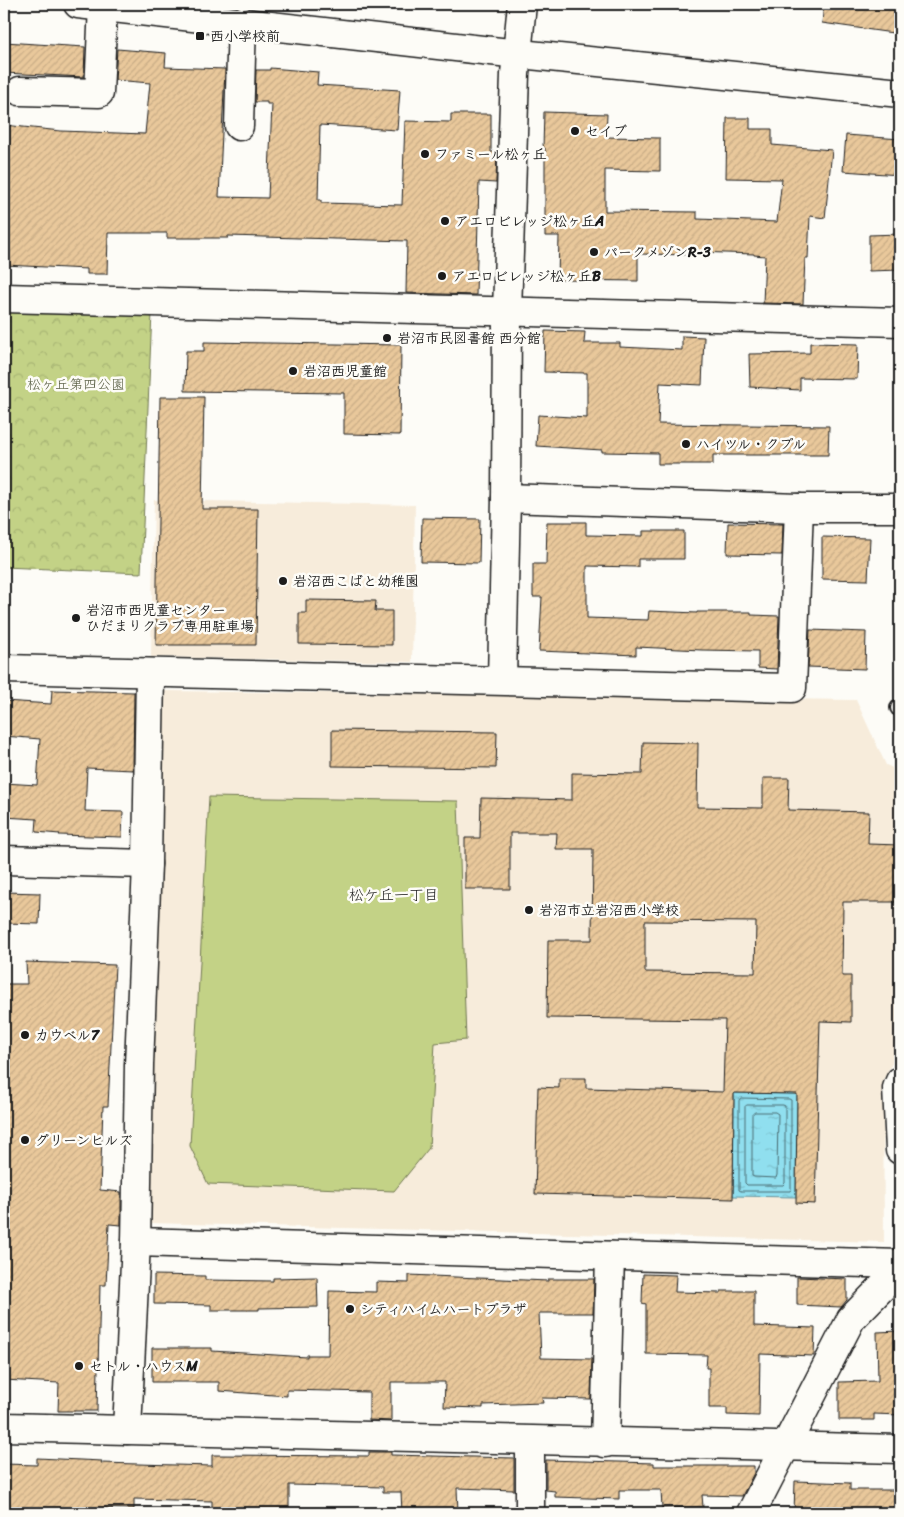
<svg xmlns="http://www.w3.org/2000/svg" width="904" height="1517" font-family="Sriracha,'Klee One',sans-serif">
  <defs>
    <pattern id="park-crowns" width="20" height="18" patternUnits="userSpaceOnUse" patternTransform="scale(1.25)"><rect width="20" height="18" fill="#c3d286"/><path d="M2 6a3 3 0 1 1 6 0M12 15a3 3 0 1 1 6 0" fill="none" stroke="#a7b473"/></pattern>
    <pattern id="water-ripples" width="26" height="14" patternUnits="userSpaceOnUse" patternTransform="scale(1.25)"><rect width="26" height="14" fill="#90dfef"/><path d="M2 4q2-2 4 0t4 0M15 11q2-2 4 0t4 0" fill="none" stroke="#7cbfcc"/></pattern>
    <pattern id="building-hatch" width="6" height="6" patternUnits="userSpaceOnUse" patternTransform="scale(1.25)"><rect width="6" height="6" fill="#e9c89b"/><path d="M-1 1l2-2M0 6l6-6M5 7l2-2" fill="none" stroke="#c7ab85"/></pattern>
  </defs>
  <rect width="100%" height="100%" fill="#fdfcf7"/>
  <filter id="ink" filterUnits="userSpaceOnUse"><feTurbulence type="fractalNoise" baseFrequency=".02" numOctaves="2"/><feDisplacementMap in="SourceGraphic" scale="10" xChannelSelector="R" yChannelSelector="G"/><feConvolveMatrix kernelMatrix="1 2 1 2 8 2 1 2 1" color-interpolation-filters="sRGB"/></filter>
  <g filter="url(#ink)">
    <g fill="#f7ecdb">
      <path d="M 154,500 L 415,505 L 412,662 L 151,657 Z"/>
      <path d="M 164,691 L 856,700 L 886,765 L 900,771 L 900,1049 L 883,1080 L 884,1242 L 149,1223 Z"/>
    </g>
    <path fill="url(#park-crowns)" stroke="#707751" d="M 4,306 L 152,312 L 141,573 L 4,567 Z"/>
    <path fill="#c3d286" stroke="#707751" d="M 209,797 L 458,801 L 466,1040 L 435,1043 L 429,1148 L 394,1191 L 208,1184 L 190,1146 Z"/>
    <path fill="url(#water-ripples)" stroke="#62919b" d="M 734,1093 L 797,1094 L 796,1197 L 733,1196 Z"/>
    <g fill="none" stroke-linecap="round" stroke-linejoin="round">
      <g stroke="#4a6a70" stroke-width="1">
        <path d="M 741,1098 L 789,1099 L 791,1100 L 791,1189 L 790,1191 L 741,1191 L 739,1190 L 739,1101 Z"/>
        <path d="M 747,1105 L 783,1105 L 785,1106 L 785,1183 L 783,1185 L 747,1185 L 745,1183 L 745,1107 Z"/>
        <path d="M 755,1112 L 775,1112 L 778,1114 L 777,1175 L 776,1178 L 754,1177 L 752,1176 L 752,1115 Z"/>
      </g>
    </g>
    <g fill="url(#building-hatch)" stroke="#1c1c1c" fill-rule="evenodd">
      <path d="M 824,4 L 900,4 L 900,34 L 822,23 Z"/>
      <path d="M 4,42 L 85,47 L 84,77 L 4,73 Z"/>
      <path d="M 117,49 L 166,53 L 165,67 L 225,69 L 219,197 L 268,198 L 272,104 L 267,104 L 267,102 L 255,102 L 256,70 L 270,70 L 270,68 L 318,72 L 317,85 L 400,90 L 397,130 L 320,125 L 318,200 L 321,200 L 321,203 L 402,205 L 405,121 L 451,122 L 451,114 L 491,114 L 491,152 L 497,152 L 496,183 L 479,182 L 476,295 L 406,293 L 407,241 L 228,236 L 228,238 L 167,238 L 167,233 L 108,233 L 107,274 L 87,274 L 87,269 L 4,265 L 4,125 L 61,131 L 145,134 L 150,83 L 115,80 Z"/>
      <path d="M 544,112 L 607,114 L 606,137 L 660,138 L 660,171 L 605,170 L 605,211 L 697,212 L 697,219 L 777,222 L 782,179 L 726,178 L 727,118 L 750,118 L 750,129 L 772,129 L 772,145 L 832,150 L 825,218 L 810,216 L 808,258 L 805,258 L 803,304 L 763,303 L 765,256 L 754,255 L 754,254 L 697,252 L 697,255 L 638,254 L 638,281 L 558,280 L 559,236 L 545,236 L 545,148 L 543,148 Z"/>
      <path d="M 846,135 L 900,139 L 900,175 L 843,171 Z"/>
      <path d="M 900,234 L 900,270 L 869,271 L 869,235 Z"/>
      <path d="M 545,331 L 585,332 L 584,343 L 620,343 L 620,347 L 682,350 L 682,336 L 704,337 L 702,385 L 660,383 L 658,424 L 829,426 L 828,455 L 713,455 L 713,464 L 658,464 L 658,453 L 602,452 L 602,450 L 536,446 L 538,415 L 587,418 L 587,373 L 544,372 Z"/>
      <path d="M 204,342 L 401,345 L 400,435 L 344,434 L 344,393 L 185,391 L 186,351 L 204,351 Z"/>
      <path d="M 810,343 L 858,344 L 857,379 L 800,378 L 800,390 L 750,387 L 749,354 L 810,353 Z"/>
      <path d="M 160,397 L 204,397 L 202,509 L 258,509 L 256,645 L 156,645 Z"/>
      <path d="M 422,518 L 480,519 L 479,563 L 421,562 Z"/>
      <path d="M 547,522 L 586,522 L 586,535 L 643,536 L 643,531 L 684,531 L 684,559 L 638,559 L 638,567 L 587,566 L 587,618 L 648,620 L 649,611 L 697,613 L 697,612 L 751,612 L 751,615 L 779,616 L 777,669 L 758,668 L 758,651 L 702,650 L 636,647 L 636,655 L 539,651 L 542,597 L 533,597 L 533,564 L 546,564 Z"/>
      <path d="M 728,523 L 783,524 L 782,555 L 727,554 Z"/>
      <path d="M 822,537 L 870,538 L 868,580 L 822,579 Z"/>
      <path d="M 306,600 L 376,601 L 375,611 L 392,611 L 392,645 L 299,644 L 299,613 L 306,613 Z"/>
      <path d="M 810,630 L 866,632 L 865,669 L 808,667 Z"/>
      <path d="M 52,690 L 134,692 L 133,770 L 87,768 L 85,811 L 123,812 L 122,837 L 59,835 L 60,834 L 36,832 L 37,819 L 4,817 L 4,783 L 37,785 L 40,739 L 4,736 L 4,701 L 51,704 Z"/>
      <path d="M 332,730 L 497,732 L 496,768 L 332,766 Z"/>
      <path d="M 643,742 L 698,743 L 697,807 L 763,808 L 763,778 L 789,778 L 788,810 L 869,812 L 868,844 L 900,845 L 900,902 L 843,902 L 842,976 L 851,976 L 851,1022 L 820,1021 L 815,1204 L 796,1203 L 797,1094 L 734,1093 L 733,1199 L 535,1194 L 538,1087 L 559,1088 L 559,1078 L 586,1078 L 586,1088 L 723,1092 L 725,1020 L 547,1018 L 548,940 L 592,940 L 593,849 L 556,849 L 557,833 L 510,833 L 510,889 L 465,889 L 465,838 L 480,838 L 481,798 L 572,800 L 572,773 L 642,774 ZM 645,921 L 756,922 L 755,973 L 645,972 Z"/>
      <path d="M 4,892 L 40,893 L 39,924 L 4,923 Z"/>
      <path d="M 26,962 L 115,965 L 109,1086 L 108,1106 L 103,1106 L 100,1190 L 121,1192 L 121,1225 L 109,1224 L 106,1285 L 100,1285 L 97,1411 L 58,1411 L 59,1383 L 4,1380 L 4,984 L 27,984 Z"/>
      <path d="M 643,1274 L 676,1275 L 675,1292 L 721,1293 L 721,1291 L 754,1291 L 754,1326 L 815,1328 L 814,1356 L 760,1354 L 759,1416 L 727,1415 L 727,1408 L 709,1408 L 709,1368 L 706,1368 L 707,1355 L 646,1354 L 646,1304 L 642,1303 Z"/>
      <path d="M 154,1275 L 205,1276 L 205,1280 L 273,1281 L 273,1278 L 317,1277 L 318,1307 L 259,1308 L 259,1310 L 211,1310 L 211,1305 L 154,1304 Z"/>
      <path d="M 409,1275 L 548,1281 L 548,1279 L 594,1279 L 593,1313 L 539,1313 L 541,1358 L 592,1359 L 591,1399 L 542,1398 L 543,1403 L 483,1405 L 483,1408 L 444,1407 L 445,1382 L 391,1382 L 391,1421 L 369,1420 L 369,1392 L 287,1390 L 287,1396 L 219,1391 L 219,1382 L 152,1382 L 152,1348 L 212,1348 L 212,1351 L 307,1357 L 307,1355 L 328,1355 L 329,1291 L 376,1292 L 376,1282 L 409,1283 Z"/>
      <path d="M 797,1277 L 847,1279 L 847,1300 L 841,1307 L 797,1305 Z"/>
      <path d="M 900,1331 L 900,1415 L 874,1414 L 874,1420 L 839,1420 L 839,1382 L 878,1381 L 877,1332 Z"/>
      <path d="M 369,1452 L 391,1452 L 391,1455 L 514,1458 L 514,1490 L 457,1488 L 458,1513 L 402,1513 L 401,1492 L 383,1492 L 383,1487 L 289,1485 L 289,1513 L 269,1513 L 268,1509 L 212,1509 L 212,1501 L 134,1499 L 134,1509 L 88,1508 L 87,1513 L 4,1513 L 4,1464 L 37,1465 L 37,1458 L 102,1461 L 101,1463 L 212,1466 L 212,1455 L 369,1456 Z"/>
      <path d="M 546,1460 L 654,1463 L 654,1466 L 754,1466 L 754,1473 L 742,1496 L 702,1495 L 703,1507 L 662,1508 L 661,1490 L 619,1490 L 619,1499 L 555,1497 L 555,1491 L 546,1490 Z"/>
      <path d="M 795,1481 L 850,1483 L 850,1490 L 900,1490 L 900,1513 L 794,1513 Z"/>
    </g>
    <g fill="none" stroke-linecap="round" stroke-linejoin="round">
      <g stroke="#1c1c1c" stroke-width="18">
        <path id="service" d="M 898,708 L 900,708"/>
      </g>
      <g stroke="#1c1c1c" stroke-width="31">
        <g id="minor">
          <path d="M 20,91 L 99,93 L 103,6"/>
          <path d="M 239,126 L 242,21"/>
          <path d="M 4,298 L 900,322"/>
          <path d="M 506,498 L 799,508 L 900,508"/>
          <path d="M 4,669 L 792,688 L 799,508"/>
          <path d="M 502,680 L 506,498 L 507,311 L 515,74 L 522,4"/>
          <path d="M 4,860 L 147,864"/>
          <path d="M 900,1081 L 897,1088 L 900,1150"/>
          <path d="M 136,1242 L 900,1264"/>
          <path d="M 4,1427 L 900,1449"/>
          <path d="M 127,1430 L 136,1242 L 139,1065 L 147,864 L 150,673"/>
          <path d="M 530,1441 L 530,1513"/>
          <path d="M 605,1443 L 610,1256"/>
          <path d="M 751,1513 L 851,1319 L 900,1269"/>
        </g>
      </g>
      <g stroke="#1c1c1c" stroke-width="31">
        <path id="tertiary" d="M 78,4 L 491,51 L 900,93"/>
      </g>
      <use href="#service" stroke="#fdfcf7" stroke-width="14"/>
      <use href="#minor" stroke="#fdfcf7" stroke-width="28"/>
      <use href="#tertiary" stroke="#fdfcf7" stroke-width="28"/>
    </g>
  </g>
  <g fill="#1c1c1c" stroke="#fdfcf7" stroke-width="2">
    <rect x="195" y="31" width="10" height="10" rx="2.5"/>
    <circle cx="575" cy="131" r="5"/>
    <circle cx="425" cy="154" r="5"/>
    <circle cx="445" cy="221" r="5"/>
    <circle cx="594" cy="252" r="5"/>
    <circle cx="442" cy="276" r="5"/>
    <circle cx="387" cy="338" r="5"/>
    <circle cx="293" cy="371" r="5"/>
    <circle cx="686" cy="444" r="5"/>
    <circle cx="283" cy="581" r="5"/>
    <circle cx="76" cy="618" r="5"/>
    <circle cx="529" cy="910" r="5"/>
    <circle cx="25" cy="1035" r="5"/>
    <circle cx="25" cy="1140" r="5"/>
    <circle cx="350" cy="1309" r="5"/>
    <circle cx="79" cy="1366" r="5"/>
  </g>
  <g text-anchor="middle" stroke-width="5" stroke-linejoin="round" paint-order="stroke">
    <g font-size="14" font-weight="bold" fill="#1c1c1c" stroke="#fdfcf7" text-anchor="start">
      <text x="210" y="41">西小学校前</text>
      <text x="585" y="136">セイブ</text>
      <text x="435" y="159">ファミール松ヶ丘</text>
      <text x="455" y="226">アエロビレッジ松ヶ丘A</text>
      <text x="604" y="257">パークメゾンR-3</text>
      <text x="452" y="281">アエロビレッジ松ヶ丘B</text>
      <text x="397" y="343">岩沼市民図書館 西分館</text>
      <text x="303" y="376">岩沼西児童館</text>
      <text x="696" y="449">ハイツル・クプル</text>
      <text x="293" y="586">岩沼西こばと幼稚園</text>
      <text x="86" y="615">岩沼市西児童センター<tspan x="86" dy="16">ひだまりクラブ専用駐車場</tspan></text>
      <text x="539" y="915">岩沼市立岩沼西小学校</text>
      <text x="35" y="1040">カウベル7</text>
      <text x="35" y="1145">グリーンヒルズ</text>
      <text x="360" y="1314">シティハイムハートプラザ</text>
      <text x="89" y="1371">セトル・ハウスM</text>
    </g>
    <g font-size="14" fill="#565c41" stroke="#fdfcf7">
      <text x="76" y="389">松ヶ丘第四公園</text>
    </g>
    <g font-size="15" fill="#1c1c1c" stroke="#fdfcf7">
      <text x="394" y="900">松ケ丘一丁目</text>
    </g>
  </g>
  <rect width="904" height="1517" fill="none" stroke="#fdfcf7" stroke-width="20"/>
  <rect x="10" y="10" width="884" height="1497" fill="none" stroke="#1c1c1c" stroke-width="2" filter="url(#ink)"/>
</svg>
